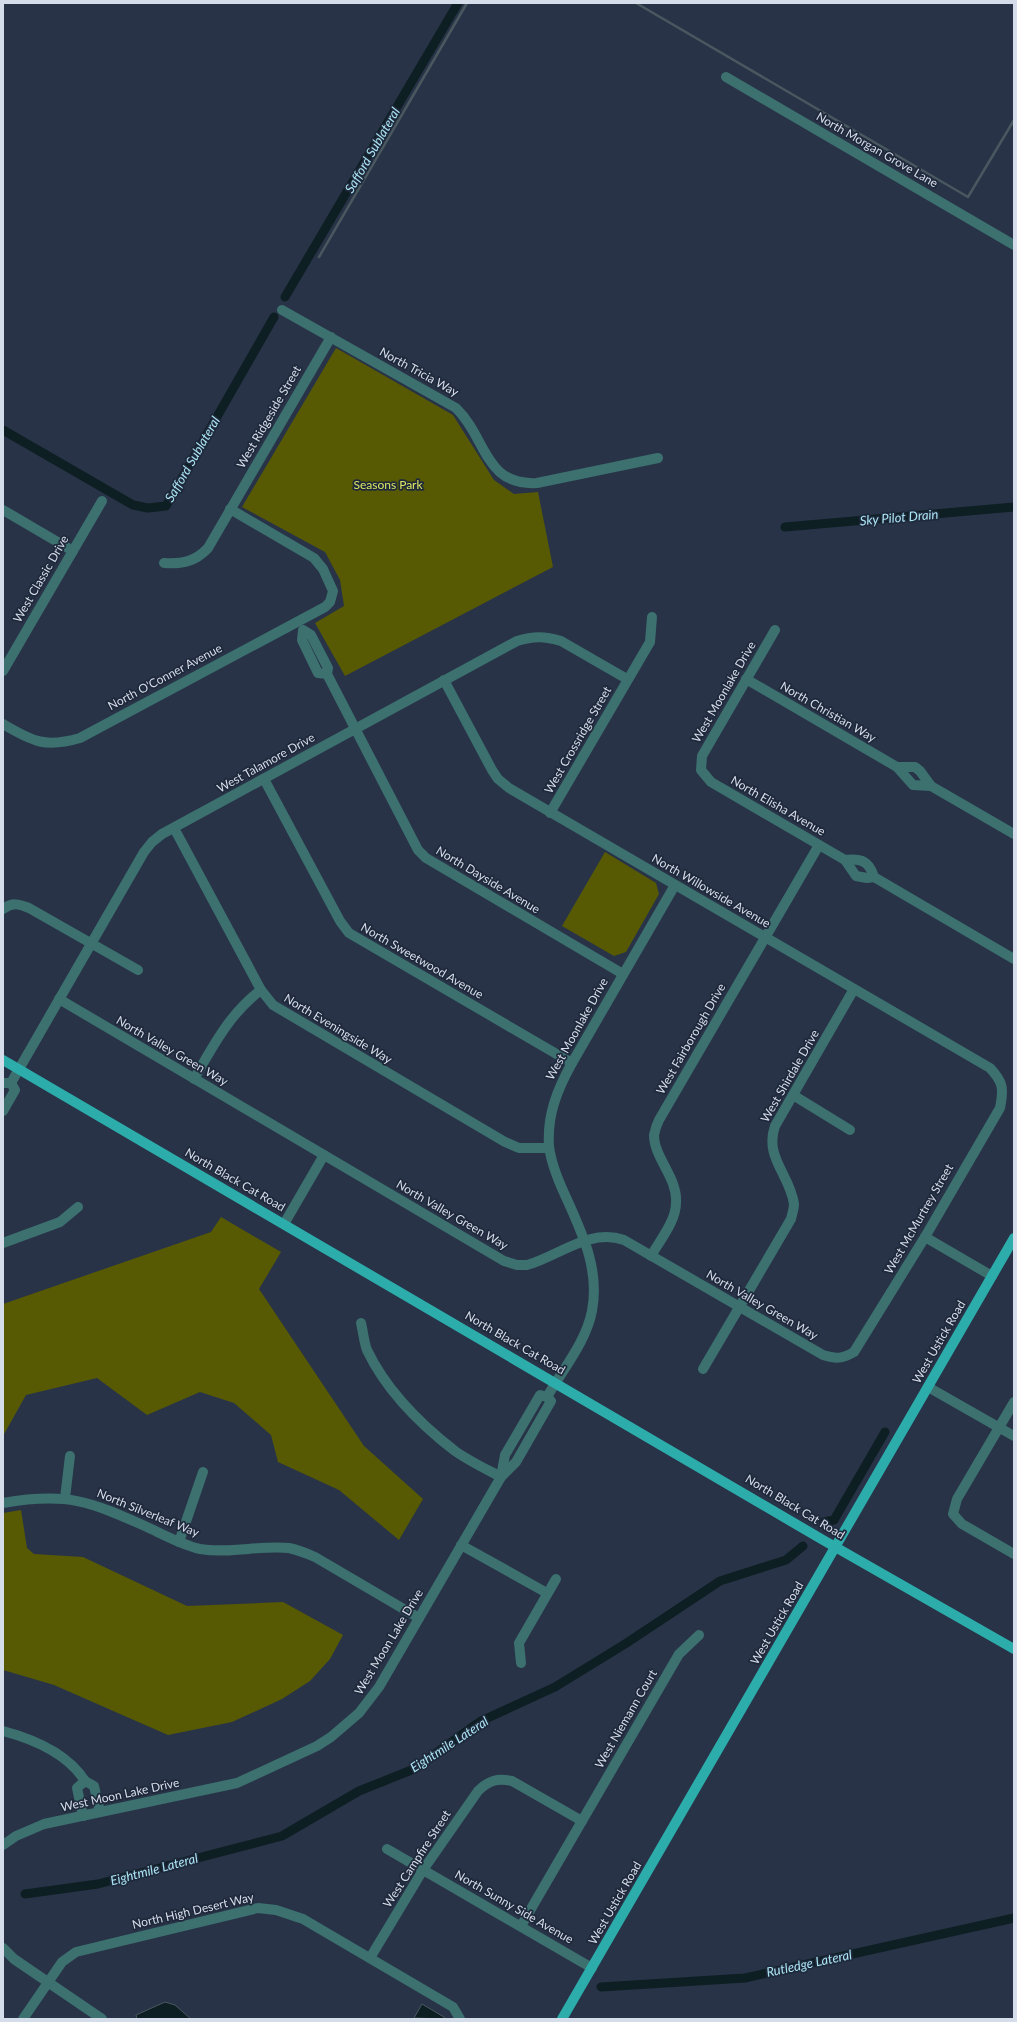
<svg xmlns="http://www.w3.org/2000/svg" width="1017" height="2022" font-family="Lato,sans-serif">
  <rect width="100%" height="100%" fill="#283347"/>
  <g fill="#575a03">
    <path d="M 336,348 L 453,415 L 494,480 L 514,494 L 538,492 L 553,567 L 345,676 L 315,623 L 344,606 L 340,580 L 325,552 L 242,507 Z"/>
    <path d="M 605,852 L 656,883 L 659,894 L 626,952 L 614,956 L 562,926 Z"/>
    <path d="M 221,1217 L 281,1252 L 259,1289 L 364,1446 L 423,1499 L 399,1540 L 339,1490 L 278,1462 L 271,1435 L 234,1403 L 200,1392 L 147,1415 L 97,1378 L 26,1395 L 3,1436 L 3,1304 L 211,1232 Z"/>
    <path d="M 21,1510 L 27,1548 L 34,1554 L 83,1557 L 187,1606 L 283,1602 L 343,1635 L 330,1659 L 310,1681 L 282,1699 L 232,1722 L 168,1735 L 54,1685 L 3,1670 L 3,1513 Z"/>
  </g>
  <g fill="#0d1f23" stroke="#49585f">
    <path d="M 165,2002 L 175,2005 L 191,2019 L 137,2019 L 136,2015 Z"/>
    <path d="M 422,2004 L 444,2017 L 444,2019 L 414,2018 Z"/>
  </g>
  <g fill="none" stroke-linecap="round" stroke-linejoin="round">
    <g stroke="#49585f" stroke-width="2.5">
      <path d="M 636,3 L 968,197 L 1014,120"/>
      <path d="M 319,257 L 467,3"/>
    </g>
    <g stroke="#0d1f23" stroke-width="9">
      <path d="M 285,297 L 458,3"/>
      <path d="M 3,430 L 133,505 L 148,508 L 166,506 L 274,317"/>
      <path d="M 785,527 L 1014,507"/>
      <path d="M 824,1522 L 834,1520 L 885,1432"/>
      <path d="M 25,1894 L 98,1884 L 282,1836 L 359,1791 L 414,1769 L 481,1721 L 555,1687 L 625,1644 L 720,1581 L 786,1560 L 803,1546"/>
      <path d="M 601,1987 L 745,1978 L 1014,1918"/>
    </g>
    <g stroke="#3c7170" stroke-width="10">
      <path d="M 726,77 L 1014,245"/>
      <path d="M 282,310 L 456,408 C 487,438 484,486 537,483 L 658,458"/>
      <path d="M 3,510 L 73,551"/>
      <path d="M 164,563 C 182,564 195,562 208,548 L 331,337"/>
      <path d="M 775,630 L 702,756 L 701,770 L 711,782 L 845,860 L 856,876 L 867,878 L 874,877"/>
      <path d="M 3,671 L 102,501"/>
      <path d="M 327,674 L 318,673 L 302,640 L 303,630 L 311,635 L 328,668 L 327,674 L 418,850 L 426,858 L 623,974"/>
      <path d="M 746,679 L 897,767 L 913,785 L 931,786"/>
      <path d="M 3,724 C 33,742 46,748 80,738 L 325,607 L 330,602 L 333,591 L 323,569 L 314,558 L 230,509"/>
      <path d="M 897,767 L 915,767 L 920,771 L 931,786 L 1014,834"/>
      <path d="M 264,779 L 340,921 L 349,933 L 572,1063"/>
      <path d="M 550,813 L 650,642 L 652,617"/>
      <path d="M 174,828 L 261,990 L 273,1005 L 505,1142 L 519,1148 L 549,1148"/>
      <path d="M 845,860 C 861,858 869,861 874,877 L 1014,959"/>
      <path d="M 3,909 C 12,902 19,904 29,908 L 138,970"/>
      <path d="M 59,999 L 504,1261 L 517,1265 L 527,1265 C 559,1256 589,1228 624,1240 L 823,1355 C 836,1359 842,1359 854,1352 L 925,1237 L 1000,1108 C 1004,1088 1003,1082 990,1068 L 509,788 L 498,779 L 492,770 L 444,680"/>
      <path d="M 194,1079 C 213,1046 230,1013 261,990"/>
      <path d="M 3,1083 L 11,1083 L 15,1090 L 3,1111"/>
      <path d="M 11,1083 L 144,852 L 152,842 L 162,834 L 517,641 C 533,636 545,636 561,641 L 627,679"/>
      <path d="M 793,1095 L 850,1130"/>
      <path d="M 284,1224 L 324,1155"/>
      <path d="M 925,1237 L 992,1276"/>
      <path d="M 3,1243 L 60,1222 L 78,1207"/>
      <path d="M 651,1256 C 660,1240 676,1221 676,1203 C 678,1178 654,1158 654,1135 C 655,1130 657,1124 659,1120 L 819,845"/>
      <path d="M 361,1323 C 363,1331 364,1342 367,1350 C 386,1390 420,1424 455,1451 C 469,1461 486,1469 501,1477"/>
      <path d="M 703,1369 L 791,1219 C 792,1214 794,1209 794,1204 C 790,1175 764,1157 775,1126 L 854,989"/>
      <path d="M 928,1387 L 1014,1436"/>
      <path d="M 547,1397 C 563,1369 586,1342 592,1311 C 600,1269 582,1233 565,1195 C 558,1180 551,1163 549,1146 C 547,1115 557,1090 572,1063 L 675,885"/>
      <path d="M 1014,1402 L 957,1499 L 953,1514 L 962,1524 L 1014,1554"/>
      <path d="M 65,1498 L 70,1456"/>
      <path d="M 3,1503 C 67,1492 89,1501 147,1527 C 164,1535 182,1545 200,1549 C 230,1554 260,1545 289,1548 C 298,1550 306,1553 315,1557 L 419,1618"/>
      <path d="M 179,1542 L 203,1472"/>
      <path d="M 461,1545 L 547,1593"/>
      <path d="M 521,1663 L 519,1643 L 556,1579"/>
      <path d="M 3,1731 C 33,1739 68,1754 85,1781"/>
      <path d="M 83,1816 L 77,1788 L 85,1781 L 94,1786 L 100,1812"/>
      <path d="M 3,1845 L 16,1836 L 44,1824 L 237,1783 L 317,1746 L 331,1737 L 359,1713 L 379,1687 L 501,1477 L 516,1462 L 551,1401 L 547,1397 L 540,1395 L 505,1455 L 501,1477"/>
      <path d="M 387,1849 L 592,1968"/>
      <path d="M 521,1926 L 679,1654 L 699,1635"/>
      <path d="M 3,1948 L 14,1959 L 102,2019"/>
      <path d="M 370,1958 L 423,1870 L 478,1791 C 489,1780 498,1778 512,1781 L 582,1821"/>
      <path d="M 23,2019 L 62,1962 L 76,1952 L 258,1908 L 276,1910 L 303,1919 L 453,2007 L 460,2019"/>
    </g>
    <g stroke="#2cadab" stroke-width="10">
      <path d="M 3,1060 L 823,1540 L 1014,1649"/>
      <path d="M 562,2019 L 1014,1238"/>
    </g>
  </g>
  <g text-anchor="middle" stroke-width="3.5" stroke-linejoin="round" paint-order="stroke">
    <g font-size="12" fill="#d6ddea" stroke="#1f293c">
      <text transform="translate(877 150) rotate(30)" y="4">North Morgan Grove Lane</text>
      <text transform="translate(419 372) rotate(29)" y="4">North Tricia Way</text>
      <text transform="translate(269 417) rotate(-60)" y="4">West Ridgeside Street</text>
      <text transform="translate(41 579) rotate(-60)" y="4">West Classic Drive</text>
      <text transform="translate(165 677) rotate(-28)" y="4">North O'Conner Avenue</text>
      <text transform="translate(724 692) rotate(-60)" y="4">West Moonlake Drive</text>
      <text transform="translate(828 712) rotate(30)" y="4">North Christian Way</text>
      <text transform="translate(578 740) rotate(-60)" y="4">West Crossridge Street</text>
      <text transform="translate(266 763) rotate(-29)" y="4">West Talamore Drive</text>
      <text transform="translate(778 806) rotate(30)" y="4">North Elisha Avenue</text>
      <text transform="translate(488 880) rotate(31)" y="4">North Dayside Avenue</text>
      <text transform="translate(711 891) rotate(30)" y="4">North Willowside Avenue</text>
      <text transform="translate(422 961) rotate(30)" y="4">North Sweetwood Avenue</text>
      <text transform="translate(338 1029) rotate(31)" y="4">North Eveningside Way</text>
      <text transform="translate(577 1029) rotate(-61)" y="4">West Moonlake Drive</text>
      <text transform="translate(691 1039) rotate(-60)" y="4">West Fairborough Drive</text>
      <text transform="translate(172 1051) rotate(30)" y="4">North Valley Green Way</text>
      <text transform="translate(790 1076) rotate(-60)" y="4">West Shirdale Drive</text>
      <text transform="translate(235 1180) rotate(30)" y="4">North Black Cat Road</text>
      <text transform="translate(452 1215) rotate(30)" y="4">North Valley Green Way</text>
      <text transform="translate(919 1219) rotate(-60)" y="4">West McMurtrey Street</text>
      <text transform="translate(762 1305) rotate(30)" y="4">North Valley Green Way</text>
      <text transform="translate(939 1342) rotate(-60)" y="4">West Ustick Road</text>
      <text transform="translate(515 1343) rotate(30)" y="4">North Black Cat Road</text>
      <text transform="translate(795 1507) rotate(31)" y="4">North Black Cat Road</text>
      <text transform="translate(148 1513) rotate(22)" y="4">North Silverleaf Way</text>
      <text transform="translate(777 1623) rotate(-60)" y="4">West Ustick Road</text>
      <text transform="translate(389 1642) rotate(-59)" y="4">West Moon Lake Drive</text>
      <text transform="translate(626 1719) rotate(-60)" y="4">West Niemann Court</text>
      <text transform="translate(120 1795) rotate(-12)" y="4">West Moon Lake Drive</text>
      <text transform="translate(417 1859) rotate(-57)" y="4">West Campfire Street</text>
      <text transform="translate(615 1903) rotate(-60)" y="4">West Ustick Road</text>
      <text transform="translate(514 1907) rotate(30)" y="4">North Sunny Side Avenue</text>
      <text transform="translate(193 1911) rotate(-13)" y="4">North High Desert Way</text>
    </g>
    <g font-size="12" fill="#dde560" stroke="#1f293c">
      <text x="388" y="489">Seasons Park</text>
    </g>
    <g font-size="13" font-style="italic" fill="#abe5f4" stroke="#1f293c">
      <text transform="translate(372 150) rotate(-60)" y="5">Safford Sublateral</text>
      <text transform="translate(192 459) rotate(-60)" y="5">Safford Sublateral</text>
      <text transform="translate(899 517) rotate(-5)" y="5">Sky Pilot Drain</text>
      <text transform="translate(449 1744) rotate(-33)" y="5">Eightmile Lateral</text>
      <text transform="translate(154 1869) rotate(-15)" y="5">Eightmile Lateral</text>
      <text transform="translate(809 1963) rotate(-12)" y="5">Rutledge Lateral</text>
    </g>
  </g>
  <rect width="1017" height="2022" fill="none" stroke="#d6ddea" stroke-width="8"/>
</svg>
